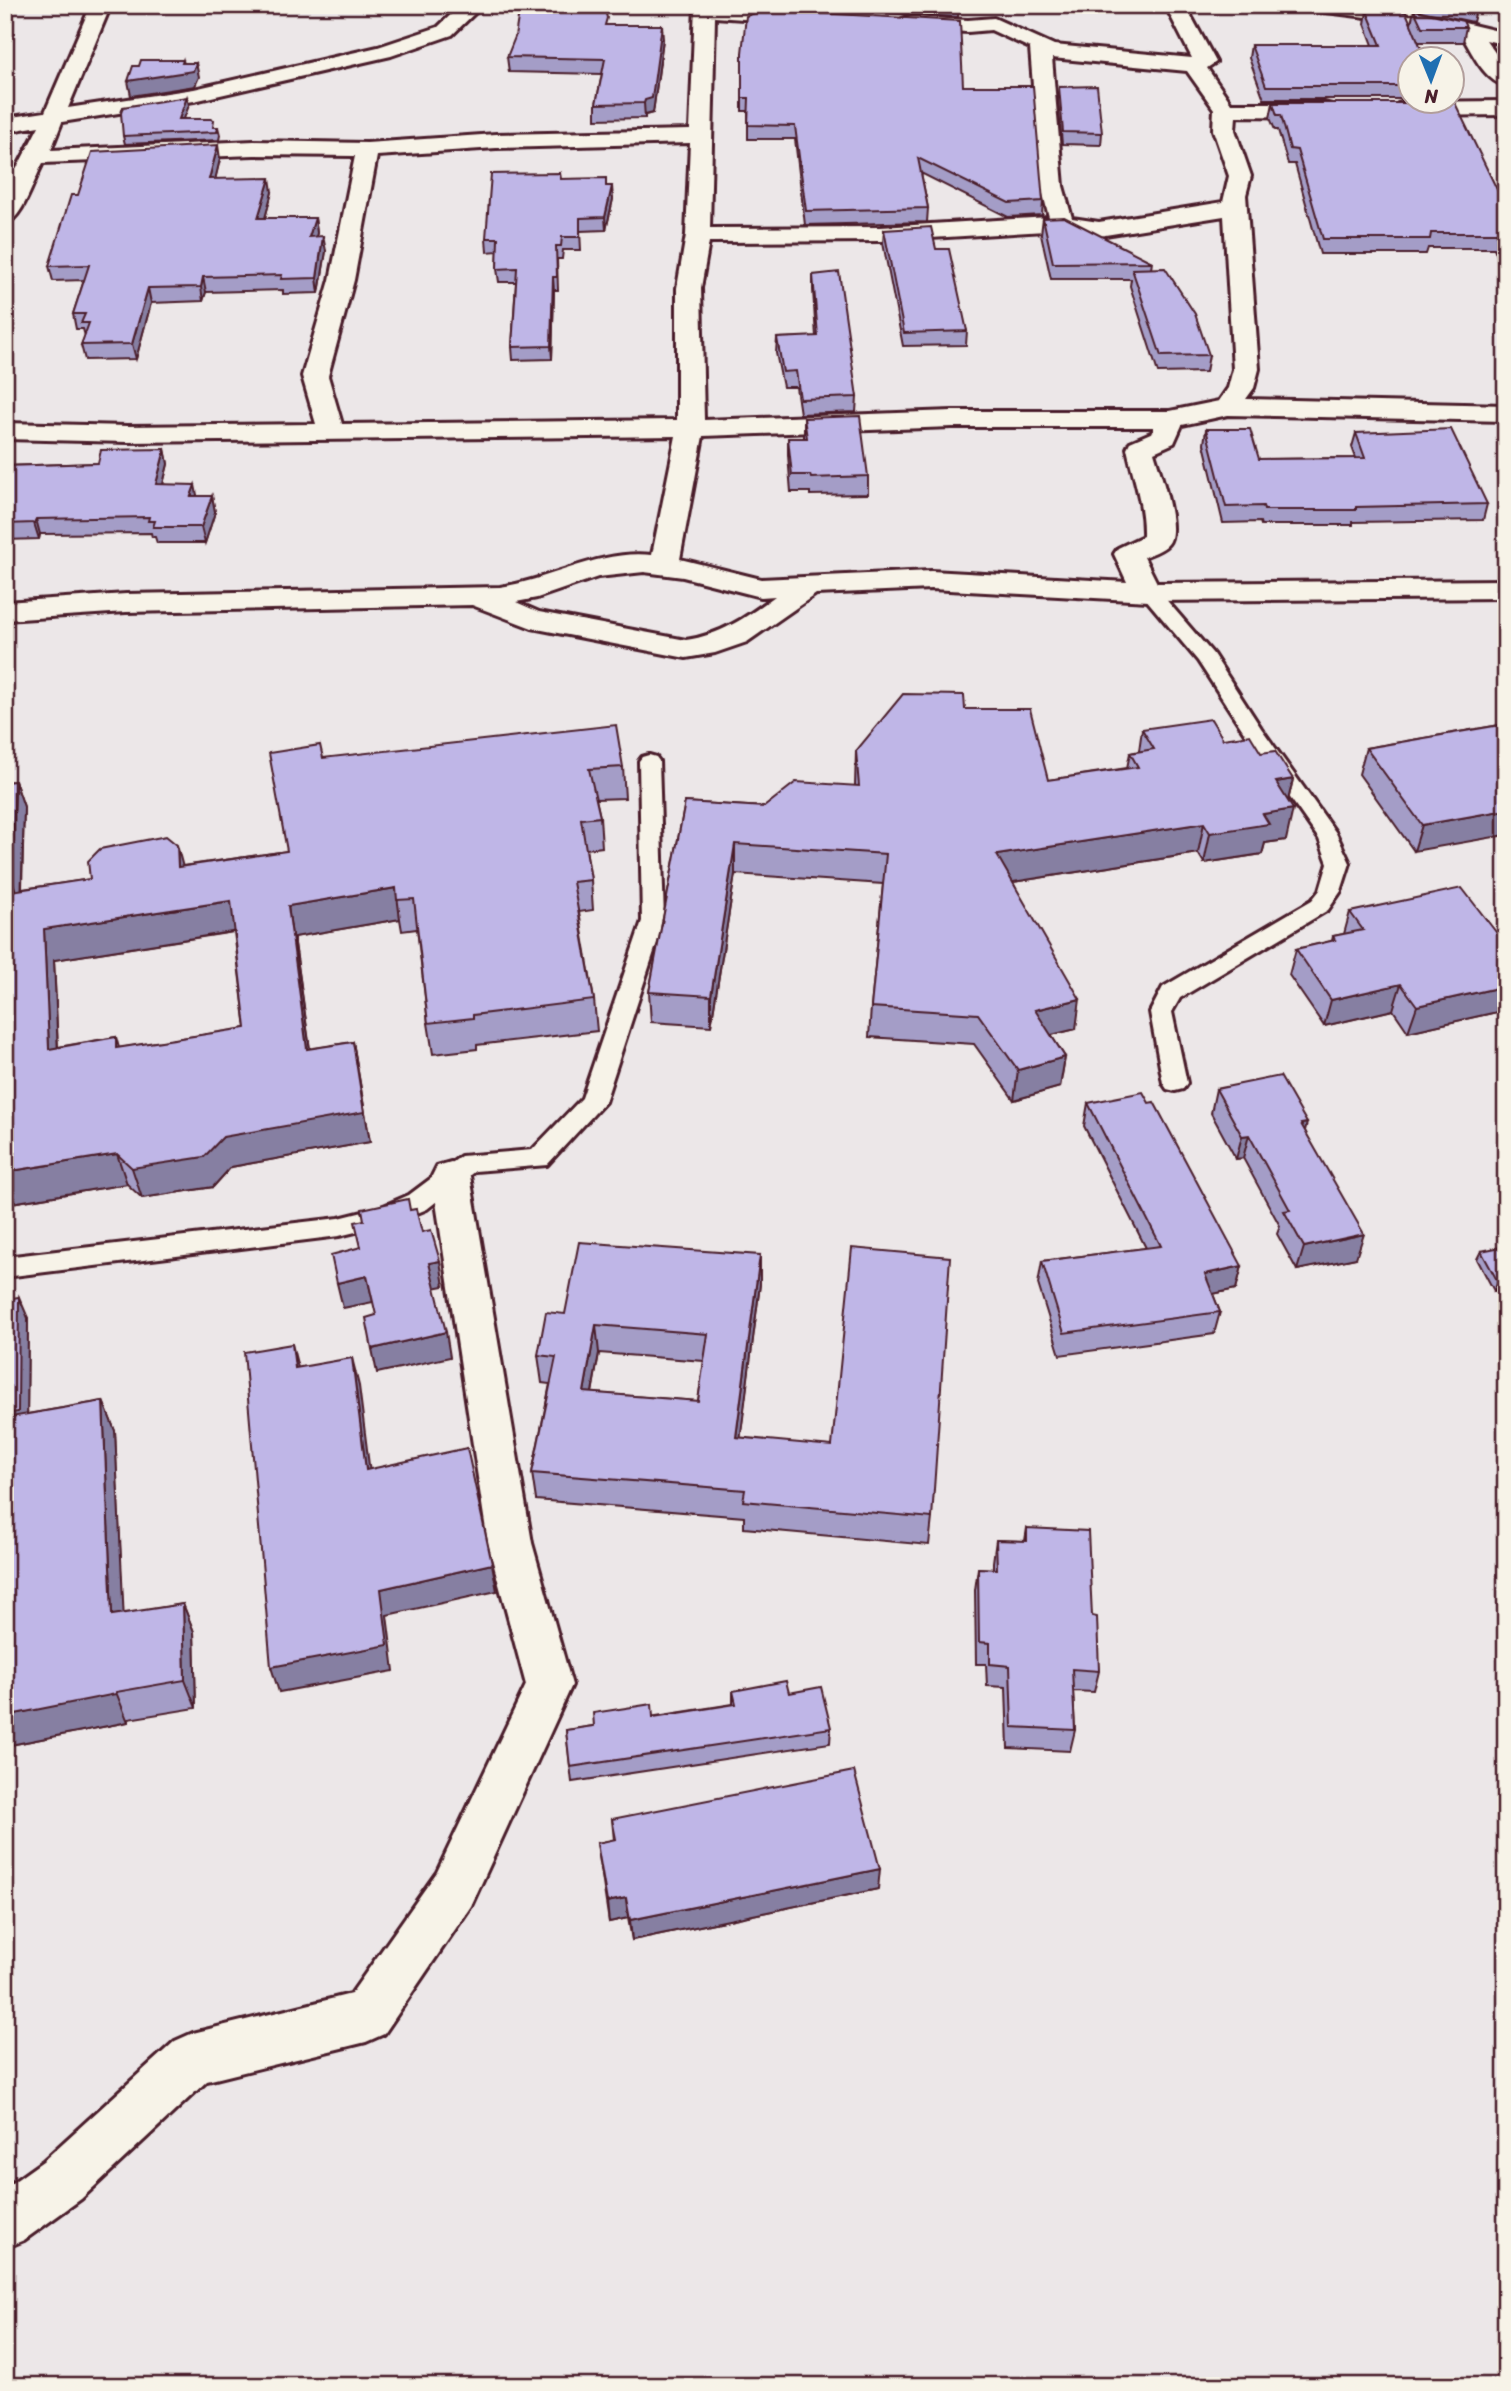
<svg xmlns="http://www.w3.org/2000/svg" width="1511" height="2391" font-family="Sriracha,sans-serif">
  <rect width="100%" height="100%" fill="#ece7e8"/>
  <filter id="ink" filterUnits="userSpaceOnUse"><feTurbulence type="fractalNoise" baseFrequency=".0143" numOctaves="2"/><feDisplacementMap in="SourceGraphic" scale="14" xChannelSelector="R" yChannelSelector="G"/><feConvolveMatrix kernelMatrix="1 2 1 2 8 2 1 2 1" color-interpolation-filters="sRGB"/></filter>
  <g filter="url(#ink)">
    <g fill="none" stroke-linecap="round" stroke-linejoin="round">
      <g stroke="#4a1f2b" stroke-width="6">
        <g id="lane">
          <path d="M 1149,586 L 1156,588 L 1213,654 L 1261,728 L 1336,833 L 1350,863 L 1341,891 L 1328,910 L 1180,998 L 1172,1012 L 1187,1083 L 1183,1089 L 1175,1091 L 1167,1089 L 1163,1083 L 1150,1012 L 1163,987 L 1312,900 L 1320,890 L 1328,863 L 1319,839 L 1246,735 L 1198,661 L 1140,592 Z"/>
          <path d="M 649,755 L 656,757 L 659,761 L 664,921 L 605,1102 L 547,1165 L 475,1171 L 427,1209 L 393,1223 L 339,1236 L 5,1277 L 5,1257 L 339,1218 L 379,1208 L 409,1195 L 461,1156 L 532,1150 L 582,1098 L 642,921 L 639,761 L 642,757 Z"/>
        </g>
      </g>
      <g stroke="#4a1f2b" stroke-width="6">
        <g id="street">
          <path d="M 91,5 L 111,5 L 68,108 L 194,89 L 378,47 L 438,27 L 461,5 L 483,5 L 452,35 L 391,56 L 194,101 L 62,122 L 51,150 L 254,141 L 367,143 L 496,134 L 690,130 L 695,5 L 810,13 L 813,17 L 810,21 L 803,23 L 715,17 L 710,228 L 881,227 L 1049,217 L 1041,186 L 1030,48 L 991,30 L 968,32 L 909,29 L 902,27 L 899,23 L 902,19 L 909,17 L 968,20 L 994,18 L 1054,45 L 1192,58 L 1165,5 L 1185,5 L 1216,62 L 1207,68 L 1231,103 L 1324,103 L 1332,105 L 1335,110 L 1332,115 L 1324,117 L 1236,116 L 1235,130 L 1251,176 L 1246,195 L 1259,369 L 1254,388 L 1246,399 L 1506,405 L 1506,421 L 1228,415 L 1182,425 L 1174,443 L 1154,452 C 1159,470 1181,529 1168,544 C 1163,550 1151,554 1144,557 L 1157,583 L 1506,580 L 1506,598 L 1149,601 L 931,589 L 816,594 L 747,642 L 715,653 L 686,658 L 532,628 L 472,605 L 126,612 L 5,620 L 5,602 L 126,594 L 500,587 C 551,580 599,549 652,555 L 676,436 L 127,442 L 5,439 L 5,423 L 127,426 L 316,424 L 302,376 L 330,280 L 355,156 L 254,155 L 43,163 C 33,181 23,219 5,224 L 5,164 L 16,170 L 39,126 L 5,132 L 5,118 L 45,112 ZM 1052,58 L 1187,71 L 1214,109 L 1213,130 L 1229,176 L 1223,202 L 1099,222 L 1072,218 L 1063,186 ZM 690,143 L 686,235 L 677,288 L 677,420 L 342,424 L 328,376 L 354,280 L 377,156 L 496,148 ZM 1224,216 L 1233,369 L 1228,388 L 1219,401 L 1170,411 L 952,411 L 704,420 L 701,288 L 709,242 L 881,241 L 1062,230 L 1099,236 ZM 952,427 L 1154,427 L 1153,432 L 1130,442 L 1127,448 C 1133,477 1144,505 1143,536 L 1118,548 L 1114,554 L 1127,582 L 931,571 L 761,579 L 680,559 L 703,436 ZM 644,572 L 683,577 L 761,597 L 775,596 C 747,617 721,635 686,640 L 539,612 L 516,602 L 537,598 L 598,577 Z"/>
          <path d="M 1308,5 L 1369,5 L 1414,11 L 1506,33 L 1506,45 L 1486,40 L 1506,68 L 1506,86 C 1484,81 1472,52 1461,34 L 1414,23 L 1318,11 Z"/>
          <path d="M 1506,101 L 1506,115 L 1406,116 L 1398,114 L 1395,109 L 1398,104 L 1406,102 Z"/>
          <path d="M 451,1162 L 465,1166 L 470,1176 L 532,1543 L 572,1685 L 471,1906 L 384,2034 L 366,2042 L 207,2081 L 81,2199 L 24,2240 L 5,2248 L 5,2188 L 43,2161 L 175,2041 L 193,2033 L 351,1994 L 437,1872 L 526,1685 L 488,1543 L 432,1176 L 437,1166 Z"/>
        </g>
      </g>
      <use href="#lane" fill="#f7f3e8" fill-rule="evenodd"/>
      <use href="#street" fill="#f7f3e8" fill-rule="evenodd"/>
    </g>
    <g fill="#a49dc7" stroke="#4a1f2b" stroke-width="2" fill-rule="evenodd">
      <path d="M 802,5 L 959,5 L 958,17 L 802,8 Z"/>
      <path d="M 1401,5 L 1473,5 L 1476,10 L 1473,22 L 1402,7 Z"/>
      <path d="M 1414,10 L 1466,27 L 1463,42 L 1419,42 L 1410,60 L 1410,99 L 1264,99 L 1249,58 L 1251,45 L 1373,45 L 1365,24 L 1367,11 L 1411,23 Z"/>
      <path d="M 607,25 L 663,39 L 653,113 L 645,115 L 645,118 L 596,119 L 596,104 L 602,74 L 509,72 L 507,57 Z"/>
      <path d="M 742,53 L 963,86 L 1043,201 L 1042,215 L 1008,217 L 921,173 L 928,208 L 927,222 L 805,225 L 795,139 L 748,139 L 748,111 L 742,111 Z"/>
      <path d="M 1059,87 L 1102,133 L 1101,145 L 1062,144 L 1058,98 Z"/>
      <path d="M 1273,103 L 1506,208 L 1506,276 L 1494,248 L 1428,248 L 1426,254 L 1320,254 L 1295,164 L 1288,164 L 1278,130 L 1275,130 L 1270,118 Z"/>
      <path d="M 189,105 L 183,119 L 215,127 L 218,127 L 220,135 L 219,140 L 125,144 L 123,136 Z"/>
      <path d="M 220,159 L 215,179 L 272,192 L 265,218 L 315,218 L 317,233 L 316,236 L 326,251 L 319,293 L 283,294 L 283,290 L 206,292 L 203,301 L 151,303 L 136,359 L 85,360 L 81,345 L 85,336 L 83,329 L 76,329 L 73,314 L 84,280 L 53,281 L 49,266 L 78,195 Z"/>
      <path d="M 560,173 L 561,179 L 606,186 L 613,199 L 606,230 L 580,231 L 581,250 L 563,250 L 562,259 L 557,259 L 558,290 L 554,290 L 552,359 L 513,360 L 512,347 L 516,282 L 499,282 L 497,269 L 498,251 L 487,252 L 486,238 Z"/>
      <path d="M 1043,218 L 1152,262 L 1151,269 L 1209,355 L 1206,372 L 1158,373 L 1130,286 L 1131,279 L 1051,279 L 1041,234 Z"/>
      <path d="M 884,230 L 936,249 L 967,331 L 966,345 L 903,346 L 883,243 Z"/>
      <path d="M 813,275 L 857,397 L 856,412 L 800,414 L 796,387 L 783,387 L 776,353 L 777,338 L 816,337 L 813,290 Z"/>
      <path d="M 804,418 L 868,476 L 868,494 L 810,495 L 810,492 L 791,492 L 788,455 L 788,438 L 804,438 Z"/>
      <path d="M 1206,429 L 1259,459 L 1356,458 L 1352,447 L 1356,433 L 1487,504 L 1483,520 L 1353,522 L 1353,525 L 1261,525 L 1260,522 L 1223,523 L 1204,444 Z"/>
      <path d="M 165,449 L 168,464 L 163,484 L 197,496 L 212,496 L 215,512 L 205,543 L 157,543 L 155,537 L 152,537 L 151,533 L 40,534 L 39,539 L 5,540 L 5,466 L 98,463 Z"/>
      <path d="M 965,709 L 1048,780 L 1127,768 L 1130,753 L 1139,751 L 1142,729 L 1223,739 L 1261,753 L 1293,779 L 1288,801 L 1286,840 L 1265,843 L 1262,854 L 1204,863 L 1198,853 L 1013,882 L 1076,1029 L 1051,1035 L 1065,1057 L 1060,1087 L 1014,1100 L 974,1044 L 869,1037 L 871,1007 L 883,884 L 735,874 L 711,1026 L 651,1022 L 649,992 L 685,802 L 764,807 L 855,786 L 856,751 Z"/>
      <path d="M 1506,724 L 1414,851 L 1359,774 L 1366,748 Z"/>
      <path d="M 323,758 L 623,767 L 625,798 L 596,799 L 600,817 L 602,847 L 586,849 L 591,880 L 593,910 L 579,912 L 594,1000 L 597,1031 L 477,1045 L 477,1049 L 433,1054 L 428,1023 L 417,929 L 402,931 L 400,919 L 294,937 L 310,1049 L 353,1042 L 370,1142 L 231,1167 L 213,1187 L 142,1198 L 127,1184 L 5,1204 L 5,782 L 15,781 L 24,807 L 22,889 L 287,851 ZM 234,932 L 246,1028 L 119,1048 L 116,1037 L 58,1047 L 54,960 Z"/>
      <path d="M 1350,912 L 1506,945 L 1506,1010 L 1408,1032 L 1393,1010 L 1324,1026 L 1289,975 L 1296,949 L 1332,941 L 1333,936 L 1344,934 Z"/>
      <path d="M 1216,1089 L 1305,1131 L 1356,1258 L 1297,1270 L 1277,1234 L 1280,1226 L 1243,1158 L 1236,1159 L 1211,1113 Z"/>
      <path d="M 1088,1103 L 1242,1266 L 1236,1289 L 1213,1294 L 1220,1312 L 1214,1334 L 1060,1355 L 1038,1284 L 1042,1261 L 1146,1248 L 1084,1126 Z"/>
      <path d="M 1481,1251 L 1506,1289 L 1494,1291 L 1477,1259 Z"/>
      <path d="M 760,1255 L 760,1284 L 740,1438 L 932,1518 L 929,1545 L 744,1528 L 744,1517 L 536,1500 L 532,1473 L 550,1384 L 542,1383 L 538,1355 L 565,1314 ZM 599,1353 L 704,1361 L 698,1401 L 592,1393 Z"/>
      <path d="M 5,1277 L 10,1289 L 11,1298 L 28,1318 L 27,1414 L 103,1401 L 115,1431 L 123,1614 L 183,1604 L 194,1632 L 196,1708 L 128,1719 L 128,1722 L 5,1746 Z"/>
      <path d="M 1027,1528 L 1092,1616 L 1099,1671 L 1094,1692 L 1073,1691 L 1075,1730 L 1070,1751 L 1008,1748 L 1006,1687 L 987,1686 L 986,1664 L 976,1664 L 975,1590 L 978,1568 L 993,1569 L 993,1562 L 996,1540 L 1025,1541 Z"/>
      <path d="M 733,1691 L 789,1693 L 831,1728 L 830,1743 L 572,1782 L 566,1730 L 733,1704 Z"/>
      <path d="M 612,1819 L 878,1889 L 632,1940 L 628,1918 L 609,1922 L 597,1843 L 614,1840 Z"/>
    </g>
    <g fill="#867fa2" stroke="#4a1f2b" stroke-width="2">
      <path d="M 662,25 L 663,39 L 653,113 L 645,115 L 645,118 L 644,103 Z"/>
      <path d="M 183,60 L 186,73 L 196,63 L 199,77 L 195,86 L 131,96 L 128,81 L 182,63 Z"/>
      <path d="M 187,97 L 189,105 L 181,127 L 179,119 Z"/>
      <path d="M 218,145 L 220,159 L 212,193 L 209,179 Z"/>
      <path d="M 270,178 L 272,192 L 261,233 L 258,218 Z"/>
      <path d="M 612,186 L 613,199 L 606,230 L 605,217 Z"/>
      <path d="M 315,218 L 317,233 L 312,251 L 309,237 Z"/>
      <path d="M 323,236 L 326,251 L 319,293 L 317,278 Z"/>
      <path d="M 203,277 L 206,292 L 203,301 L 201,287 Z"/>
      <path d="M 553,277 L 554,290 L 552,359 L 551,346 Z"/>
      <path d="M 148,288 L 151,303 L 136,359 L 132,344 Z"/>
      <path d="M 165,449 L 168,464 L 159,500 L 156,484 Z"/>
      <path d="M 195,485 L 198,500 L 191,496 Z"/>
      <path d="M 212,496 L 215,512 L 205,543 L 201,527 Z"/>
      <path d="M 36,519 L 40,534 L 39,539 L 34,523 Z"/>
      <path d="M 1293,779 L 1286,809 L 1276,782 Z"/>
      <path d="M 15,781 L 24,807 L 21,906 L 12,880 Z"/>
      <path d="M 1293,809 L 1286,840 L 1265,843 L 1262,854 L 1204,863 L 1210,833 L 1263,814 Z"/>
      <path d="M 1506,810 L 1506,835 L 1414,851 L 1422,825 Z"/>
      <path d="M 1204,823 L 1198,853 L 994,885 L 997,855 Z"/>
      <path d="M 735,844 L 735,874 L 711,1026 L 711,996 Z"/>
      <path d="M 177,845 L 185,875 L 178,867 Z"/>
      <path d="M 396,888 L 400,919 L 294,937 L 314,1079 L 307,1049 L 288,906 Z"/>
      <path d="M 231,901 L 238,931 L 54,960 L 59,1079 L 49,1049 L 44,929 Z"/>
      <path d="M 1401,984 L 1393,1010 L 1324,1026 L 1331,1000 Z"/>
      <path d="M 1506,986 L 1506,1010 L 1408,1032 L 1417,1006 Z"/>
      <path d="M 1080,999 L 1076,1029 L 1031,1040 L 1035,1010 Z"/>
      <path d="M 353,1042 L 370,1142 L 231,1167 L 213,1187 L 142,1198 L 132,1168 L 223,1137 Z"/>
      <path d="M 1065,1057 L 1060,1087 L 1014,1100 L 1018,1070 Z"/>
      <path d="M 1307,1123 L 1301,1146 L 1301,1124 Z"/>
      <path d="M 1249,1135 L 1243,1158 L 1236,1159 L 1242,1136 Z"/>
      <path d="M 117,1154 L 127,1184 L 5,1204 L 5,1172 Z"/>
      <path d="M 1364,1234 L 1356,1258 L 1297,1270 L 1304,1247 Z"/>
      <path d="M 760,1255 L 760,1284 L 737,1465 L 736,1437 Z"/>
      <path d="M 440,1261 L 444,1286 L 433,1288 L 429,1263 Z"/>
      <path d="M 1242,1266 L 1236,1289 L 1199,1297 L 1205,1274 Z"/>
      <path d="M 367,1276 L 373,1302 L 343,1308 L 337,1283 Z"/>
      <path d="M 5,1277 L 10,1289 L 11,1321 L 5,1309 Z"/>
      <path d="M 1506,1281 L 1506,1289 L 1494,1291 L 1498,1282 Z"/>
      <path d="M 19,1297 L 28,1318 L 27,1432 L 5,1436 L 5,1414 Z"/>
      <path d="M 596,1325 L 599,1353 L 587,1420 L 584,1392 Z"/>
      <path d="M 446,1332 L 450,1357 L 377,1373 L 372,1349 Z"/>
      <path d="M 292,1344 L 299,1372 L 295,1368 Z"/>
      <path d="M 352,1358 L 359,1386 L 373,1497 L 366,1470 Z"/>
      <path d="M 103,1401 L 115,1431 L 125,1643 L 112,1615 Z"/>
      <path d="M 492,1564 L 497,1591 L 387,1615 L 394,1671 L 279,1692 L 271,1667 L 381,1589 Z"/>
      <path d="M 183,1604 L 194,1632 L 196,1708 L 185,1680 Z"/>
      <path d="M 116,1692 L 128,1722 L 5,1746 L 5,1716 Z"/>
      <path d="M 880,1869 L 878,1889 L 632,1940 L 630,1920 Z"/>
      <path d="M 626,1898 L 628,1918 L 609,1922 L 607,1902 Z"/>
    </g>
    <g fill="#bfb6e7" stroke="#4a1f2b" stroke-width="2" fill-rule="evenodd">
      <path d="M 520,5 L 604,5 L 607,18 L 605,25 L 662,25 L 652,98 L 645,100 L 644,103 L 596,104 L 605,59 L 507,57 L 515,37 Z"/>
      <path d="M 1454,5 L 1473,5 L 1476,10 Z"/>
      <path d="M 764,10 L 960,21 L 963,86 L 1033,86 L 1043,201 L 1009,203 L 918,158 L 928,208 L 806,211 L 795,126 L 748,125 L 749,98 L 742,98 L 742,53 L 746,16 Z"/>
      <path d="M 1414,10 L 1463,21 L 1466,27 L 1422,27 Z"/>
      <path d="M 1367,11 L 1406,12 L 1426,60 L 1410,60 L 1410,86 L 1266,86 L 1251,45 L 1381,45 Z"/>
      <path d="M 141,60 L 183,60 L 182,63 L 196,63 L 193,71 L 128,81 L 133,66 L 139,66 Z"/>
      <path d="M 1097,86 L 1102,133 L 1063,132 L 1059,87 Z"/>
      <path d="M 187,97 L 179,119 L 211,119 L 214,120 L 213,127 L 218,127 L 217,132 L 123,136 L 121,113 L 123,107 Z"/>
      <path d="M 1273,103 L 1455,103 L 1506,208 L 1506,252 L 1498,233 L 1431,233 L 1430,239 L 1323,239 L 1297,150 L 1290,149 L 1281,115 L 1277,115 Z"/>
      <path d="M 218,145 L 209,179 L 270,178 L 258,218 L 315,218 L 309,237 L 323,236 L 317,278 L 281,279 L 282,275 L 203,277 L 201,287 L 148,288 L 132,344 L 81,345 L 89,323 L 81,323 L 85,314 L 73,314 L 89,265 L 49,266 L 71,195 L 78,195 L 92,152 Z"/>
      <path d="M 560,173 L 560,179 L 606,178 L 606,186 L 612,186 L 605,217 L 580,218 L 580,237 L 562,237 L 561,246 L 556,246 L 557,277 L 553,277 L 551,346 L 512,347 L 517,268 L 497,269 L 498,238 L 486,238 L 491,174 Z"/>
      <path d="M 1064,217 L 1152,262 L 1053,263 L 1043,218 Z"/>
      <path d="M 931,227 L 936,249 L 949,249 L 967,331 L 904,333 L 884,230 Z"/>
      <path d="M 1165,268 L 1195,314 L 1209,355 L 1161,356 L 1132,269 Z"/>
      <path d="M 839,272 L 857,397 L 800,399 L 796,371 L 783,372 L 777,338 L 818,336 L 813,275 Z"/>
      <path d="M 860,416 L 868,476 L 811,478 L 810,475 L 792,475 L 788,438 L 807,438 L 804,418 Z"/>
      <path d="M 1206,429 L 1250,429 L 1259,459 L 1365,458 L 1356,433 L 1451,429 L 1487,504 L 1356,507 L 1356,510 L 1264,510 L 1263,506 L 1226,507 Z"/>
      <path d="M 165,449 L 156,484 L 195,485 L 191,496 L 212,496 L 201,527 L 153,527 L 155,521 L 148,521 L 149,517 L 36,519 L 34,523 L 5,524 L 5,466 L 98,463 L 101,450 Z"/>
      <path d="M 903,694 L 964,695 L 965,709 L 1030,709 L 1048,780 L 1138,767 L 1130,753 L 1154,749 L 1142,729 L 1211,719 L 1223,739 L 1250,735 L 1261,753 L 1275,751 L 1293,779 L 1276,782 L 1293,809 L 1263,814 L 1269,824 L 1210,833 L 1204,823 L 997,855 L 1080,999 L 1035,1010 L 1065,1057 L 1018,1070 L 978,1014 L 871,1007 L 886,854 L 735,844 L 711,996 L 649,992 L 685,802 L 764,807 L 796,782 L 859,786 L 856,751 Z"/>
      <path d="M 1506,724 L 1506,810 L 1422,825 L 1366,748 Z"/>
      <path d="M 616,725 L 623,767 L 589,769 L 600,817 L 581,819 L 591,880 L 573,882 L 594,1000 L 473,1015 L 473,1018 L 428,1023 L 414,899 L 397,900 L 396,888 L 288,906 L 307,1049 L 353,1042 L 364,1112 L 223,1137 L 204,1157 L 132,1168 L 117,1154 L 5,1172 L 5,892 L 90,879 L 88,861 L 100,849 L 166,836 L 177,845 L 178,867 L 287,851 L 269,753 L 320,745 L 323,758 ZM 231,901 L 246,1028 L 116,1048 L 116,1037 L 49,1049 L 44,929 Z"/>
      <path d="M 15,781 L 12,880 L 5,881 L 5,782 Z"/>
      <path d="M 1462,888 L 1506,945 L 1506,986 L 1417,1006 L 1401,984 L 1331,1000 L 1296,949 L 1335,940 L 1333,936 L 1363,930 L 1350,912 Z"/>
      <path d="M 1280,1076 L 1307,1123 L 1301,1124 L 1364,1234 L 1304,1247 L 1284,1211 L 1290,1210 L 1249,1135 L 1242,1136 L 1216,1089 Z"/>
      <path d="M 1143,1092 L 1149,1103 L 1154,1102 L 1242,1266 L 1205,1274 L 1220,1312 L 1064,1333 L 1042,1261 L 1161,1246 L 1088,1103 Z"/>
      <path d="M 408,1199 L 410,1210 L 416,1209 L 422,1232 L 431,1230 L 440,1261 L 429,1263 L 446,1332 L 372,1349 L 366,1318 L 376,1315 L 367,1276 L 337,1283 L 331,1255 L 361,1247 L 355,1222 L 364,1220 L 362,1209 Z"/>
      <path d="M 579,1242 L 760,1255 L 736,1437 L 832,1446 L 852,1248 L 950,1257 L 932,1518 L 743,1501 L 745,1490 L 532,1473 L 556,1357 L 538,1355 L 546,1312 L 565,1314 ZM 596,1325 L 708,1334 L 698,1401 L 584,1392 Z"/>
      <path d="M 1506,1246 L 1506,1281 L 1498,1282 L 1481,1251 Z"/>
      <path d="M 19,1297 L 18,1412 L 5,1414 L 5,1299 Z"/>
      <path d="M 292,1344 L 295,1368 L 352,1358 L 366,1470 L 467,1448 L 492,1564 L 381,1589 L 388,1645 L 271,1667 L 244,1352 Z"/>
      <path d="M 103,1401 L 112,1615 L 183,1604 L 185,1680 L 116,1692 L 116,1694 L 5,1716 L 5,1418 Z"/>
      <path d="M 1027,1528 L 1088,1531 L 1092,1616 L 1097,1617 L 1099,1671 L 1072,1669 L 1075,1730 L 1012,1727 L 1010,1666 L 990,1664 L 990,1643 L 979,1642 L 978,1568 L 997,1569 L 996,1540 L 1027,1541 Z"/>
      <path d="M 786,1681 L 789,1693 L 821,1687 L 831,1728 L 570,1767 L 566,1730 L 594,1726 L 593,1713 L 652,1704 L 653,1717 L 736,1704 L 733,1691 Z"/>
      <path d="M 854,1771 L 880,1869 L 630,1920 L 626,1898 L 607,1902 L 597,1843 L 616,1839 L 612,1819 Z"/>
    </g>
  </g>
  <rect width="1511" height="2391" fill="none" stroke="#f7f3e8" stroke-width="28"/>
  <rect x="14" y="14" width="1483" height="2363" fill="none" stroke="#4a1f2b" stroke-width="2.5" filter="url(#ink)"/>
  <g transform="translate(1431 80) rotate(179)"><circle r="33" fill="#f7f3e8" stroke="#b29e9c" stroke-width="2"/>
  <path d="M0-5L12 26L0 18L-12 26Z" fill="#1f6fb2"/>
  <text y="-10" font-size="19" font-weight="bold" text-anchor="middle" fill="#4a1f2b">N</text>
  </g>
</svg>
